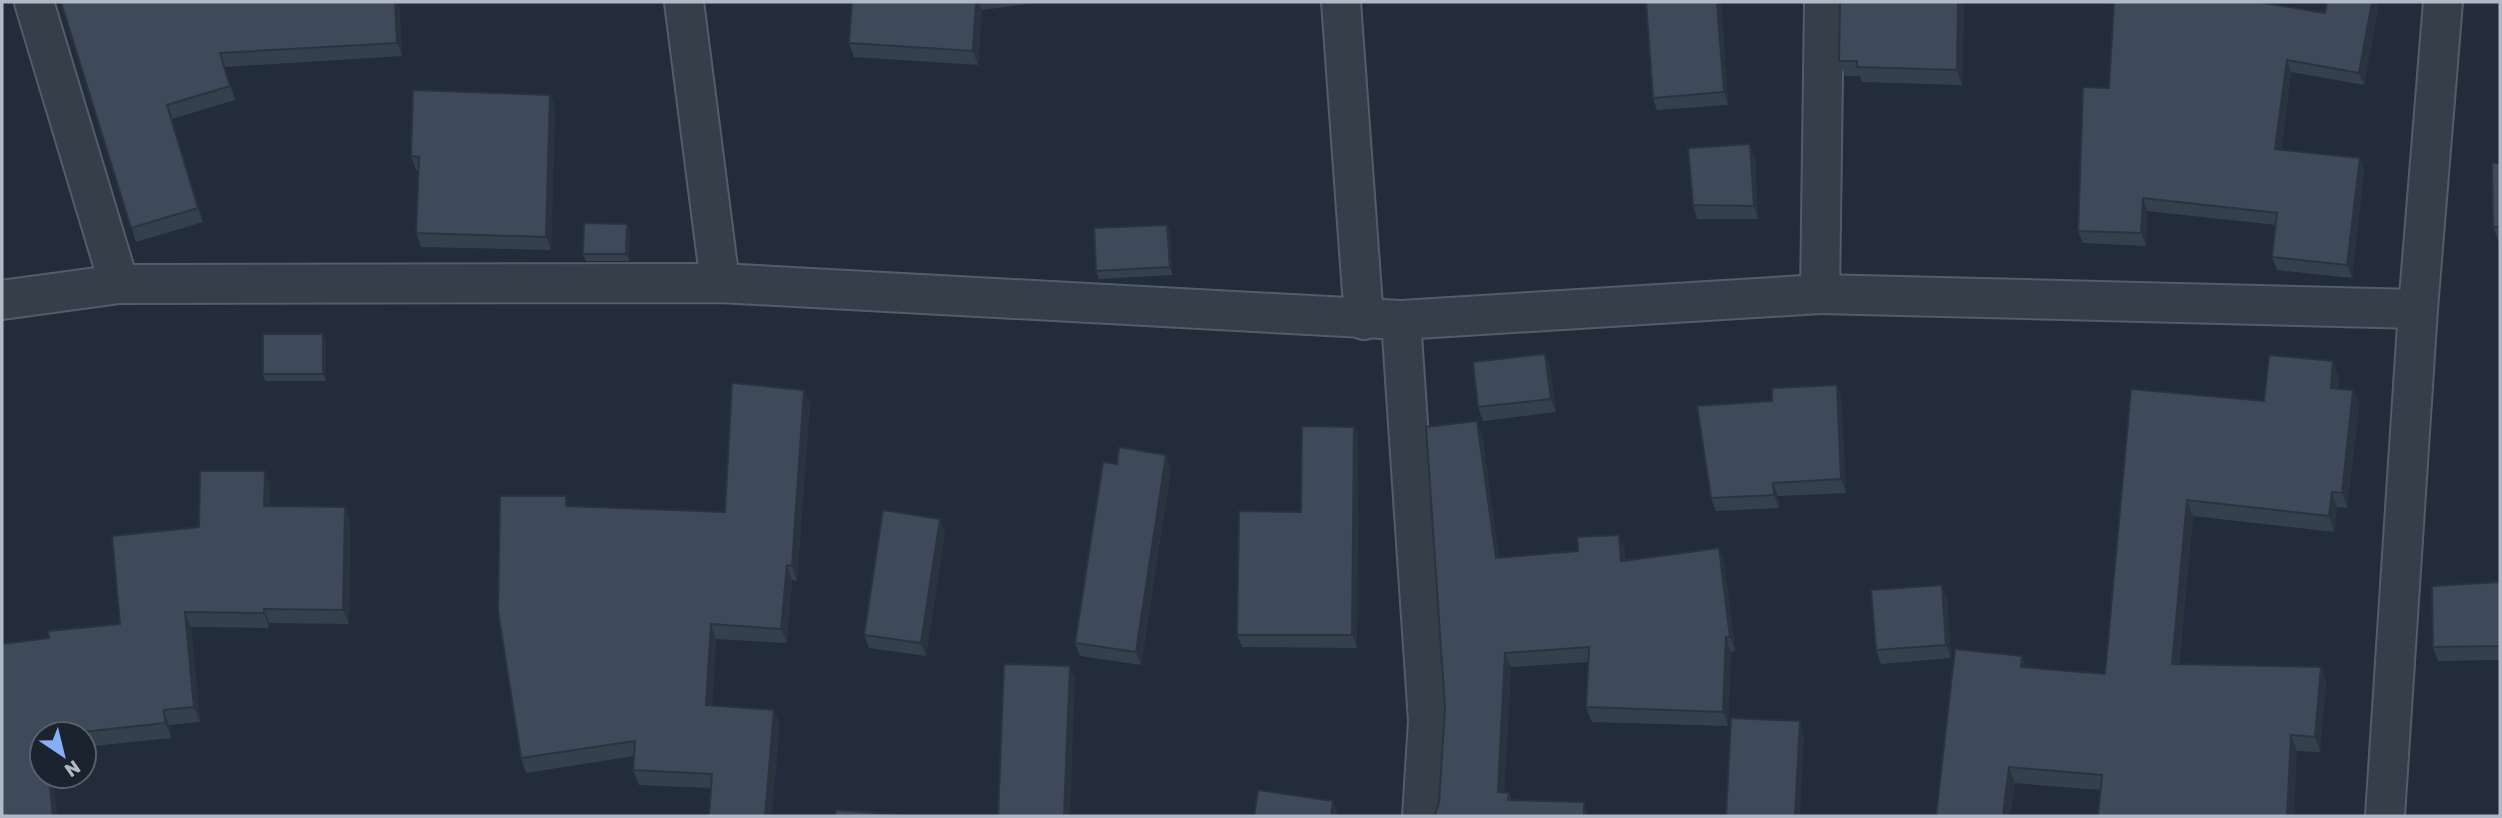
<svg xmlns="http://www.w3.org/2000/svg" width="2502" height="818" font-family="Rubik,sans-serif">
  <rect width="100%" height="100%" fill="#222c3a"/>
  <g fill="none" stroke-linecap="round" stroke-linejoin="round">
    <g stroke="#545c68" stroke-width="42">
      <g id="street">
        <path d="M 34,2 L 119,284"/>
        <path d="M 684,2 L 720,283"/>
        <path d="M 1341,2 L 1364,320"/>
        <path d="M 1820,294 L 2418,309"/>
        <path d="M 2,300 L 119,284 L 720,283 L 1401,320 L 1428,721 L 1422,816"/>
        <path d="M 1401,320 L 1820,294 L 1824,2"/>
        <path d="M 2385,816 L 2418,309 L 2443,2"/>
      </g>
    </g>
    <use href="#street" stroke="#363e4a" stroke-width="38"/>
  </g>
  <g fill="#35404d">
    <path d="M 61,2 L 399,2 L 402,56 L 225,67 L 235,100 L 172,119 L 203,222 L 136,242 Z"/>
    <path d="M 852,2 L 1044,2 L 982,10 L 978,65 L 854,57 L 849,43 Z"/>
    <path d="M 1646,2 L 1721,2 L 1728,105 L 1657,110 L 1653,98 Z"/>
    <path d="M 1840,2 L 1964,2 L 1962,85 L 1862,82 L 1860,76 L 1845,76 L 1839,61 Z"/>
    <path d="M 2092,2 L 2258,2 L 2325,13 L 2327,2 L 2379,2 L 2364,85 L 2291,72 L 2281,150 L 2364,171 L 2352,278 L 2277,270 L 2272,257 L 2276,225 L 2147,211 L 2146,246 L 2083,243 L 2078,231 L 2109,88 L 2114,4 Z"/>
    <path d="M 550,95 L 555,108 L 551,250 L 421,247 L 416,233 L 418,170 L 416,170 L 411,156 Z"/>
    <path d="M 1755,158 L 1758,219 L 1697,219 L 1693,205 Z"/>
    <path d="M 2500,163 L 2500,245 L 2493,227 Z"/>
    <path d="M 627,224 L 630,231 L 629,261 L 586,261 L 583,254 Z"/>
    <path d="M 1170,232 L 1172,275 L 1099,279 L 1096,271 Z"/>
    <path d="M 326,341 L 326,381 L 265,381 L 263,374 Z"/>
    <path d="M 1545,354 L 1550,367 L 1556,412 L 1483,421 L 1478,407 Z"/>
    <path d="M 2333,361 L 2339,377 L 2338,388 L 2353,390 L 2359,405 L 2347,508 L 2337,507 L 2334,532 L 2193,516 L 2179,664 L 2321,667 L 2326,682 L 2320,752 L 2297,751 L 2100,790 L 2015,783 L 1936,816 L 2022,656 L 2026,668 L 2105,674 L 2131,389 L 2264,401 Z"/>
    <path d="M 1837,385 L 1841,398 L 1846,493 L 1778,496 L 1779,508 L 1716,511 L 1711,498 L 1772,401 Z"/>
    <path d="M 810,404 L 797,581 L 792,580 L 787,643 L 716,639 L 712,706 L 780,725 L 711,788 L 639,785 L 633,770 L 634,756 L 526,773 L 521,758 L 725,512 Z"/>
    <path d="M 1482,435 L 1499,558 L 1625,549 L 1625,560 L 1719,548 L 1724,562 L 1735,651 L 1731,652 L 1728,726 L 1592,722 L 1586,707 L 1588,662 L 1511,667 L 1504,793 L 1509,793 L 1511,800 L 1435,814 L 1439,803 Z"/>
    <path d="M 1358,439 L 1357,648 L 1242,647 L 1237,635 L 1301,512 Z"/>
    <path d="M 1117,464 L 1171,468 L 1141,665 L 1080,656 L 1075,643 Z"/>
    <path d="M 270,485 L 270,506 L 350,521 L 349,624 L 269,623 L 269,628 L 191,627 L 200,722 L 169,725 L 171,738 L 84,747 L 84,734 L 42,734 L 42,776 L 53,776 L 57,816 L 3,816 L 2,807 L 2,644 L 49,638 L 120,624 L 199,527 Z"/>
    <path d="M 945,532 L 926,656 L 869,648 L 864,635 Z"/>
    <path d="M 2500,582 L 2500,660 L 2438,661 L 2433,647 Z"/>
    <path d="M 1947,598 L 1951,658 L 1881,664 L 1876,650 Z"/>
  </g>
  <g fill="#2b343e">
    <path d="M 395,2 L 399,2 L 402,56 L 397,43 Z"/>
    <path d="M 976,2 L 978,2 L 982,10 L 978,65 L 973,51 Z"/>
    <path d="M 1717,2 L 1721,2 L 1728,105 L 1724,92 Z"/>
    <path d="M 1958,2 L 1964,2 L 1962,85 L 1957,70 Z"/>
    <path d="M 2372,2 L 2379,2 L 2364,85 L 2359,73 Z"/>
    <path d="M 2287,60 L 2291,72 L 2280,162 L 2275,149 Z"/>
    <path d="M 550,95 L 555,108 L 551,250 L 546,237 Z"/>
    <path d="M 167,105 L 172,119 L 203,222 L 198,208 Z"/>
    <path d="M 1750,144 L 1755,158 L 1758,219 L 1754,206 Z"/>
    <path d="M 2360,158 L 2364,171 L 2352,278 L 2347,265 Z"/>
    <path d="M 2143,198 L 2147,211 L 2146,246 L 2141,233 Z"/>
    <path d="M 627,224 L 630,231 L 629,261 L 626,254 Z"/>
    <path d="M 1167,225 L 1170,232 L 1172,275 L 1170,267 Z"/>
    <path d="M 323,334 L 326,341 L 326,381 L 323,374 Z"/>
    <path d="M 1545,354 L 1550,367 L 1556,412 L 1551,399 Z"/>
    <path d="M 2333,361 L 2339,377 L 2337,403 L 2331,388 Z"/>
    <path d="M 1837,385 L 1841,398 L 1846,493 L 1841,479 Z"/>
    <path d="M 804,390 L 810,404 L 797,581 L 792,566 Z"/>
    <path d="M 2353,390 L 2359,405 L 2347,508 L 2342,493 Z"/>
    <path d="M 1477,421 L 1482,435 L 1501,573 L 1496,558 Z"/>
    <path d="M 1354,427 L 1358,439 L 1357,648 L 1352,635 Z"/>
    <path d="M 1166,455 L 1171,468 L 1141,665 L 1136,652 Z"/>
    <path d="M 265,471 L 270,485 L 270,521 L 264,506 Z"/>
    <path d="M 1773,483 L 1778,496 L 1779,508 L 1774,495 Z"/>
    <path d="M 2332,492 L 2337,507 L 2334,532 L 2329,516 Z"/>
    <path d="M 2187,500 L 2193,516 L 2177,679 L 2172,664 Z"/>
    <path d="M 345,507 L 350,521 L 349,624 L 343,610 Z"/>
    <path d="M 940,519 L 945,532 L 926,656 L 921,643 Z"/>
    <path d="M 1619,535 L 1625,549 L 1626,575 L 1621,561 Z"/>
    <path d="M 1719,548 L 1724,562 L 1735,651 L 1730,637 Z"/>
    <path d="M 787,565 L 792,580 L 787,643 L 781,629 Z"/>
    <path d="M 1942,585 L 1947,598 L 1951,658 L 1946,645 Z"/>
    <path d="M 264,609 L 269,623 L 269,628 L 264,613 Z"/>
    <path d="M 185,612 L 191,627 L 200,722 L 194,707 Z"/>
    <path d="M 711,624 L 716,639 L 711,720 L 706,705 Z"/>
    <path d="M 1726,637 L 1731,652 L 1728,726 L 1723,712 Z"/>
    <path d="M 1505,653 L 1511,667 L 1503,807 L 1498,792 Z"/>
    <path d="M 2022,656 L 2028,672 L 2021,667 Z"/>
    <path d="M 1070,666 L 1075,679 L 1070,816 L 1064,816 Z"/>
    <path d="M 2321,667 L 2326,682 L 2320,752 L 2315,737 Z"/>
    <path d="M 164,710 L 169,725 L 171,738 L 165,723 Z"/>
    <path d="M 774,710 L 780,725 L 772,816 L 765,816 Z"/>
    <path d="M 1800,721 L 1804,735 L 1800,816 L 1795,816 Z"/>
    <path d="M 2291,735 L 2297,751 L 2294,816 L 2287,816 Z"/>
    <path d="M 2009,767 L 2015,783 L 2011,816 L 2003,816 Z"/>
    <path d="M 49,776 L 53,776 L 57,816 L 53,816 Z"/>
    <path d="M 1333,801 L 1338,814 L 1338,816 L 1331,816 Z"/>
    <path d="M 1584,802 L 1589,816 L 1584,816 Z"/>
  </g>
  <g fill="#3e4a59" stroke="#2b343e" stroke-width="2">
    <path d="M 61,2 L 395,2 L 397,43 L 220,53 L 230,86 L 167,105 L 198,208 L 131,228 Z"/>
    <path d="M 852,2 L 976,2 L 973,51 L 849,43 Z"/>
    <path d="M 1646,2 L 1717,2 L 1724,92 L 1653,98 Z"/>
    <path d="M 1840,2 L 1958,2 L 1957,70 L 1857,67 L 1857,61 L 1839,61 Z"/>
    <path d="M 2114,2 L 2258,2 L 2325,13 L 2327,2 L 2372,2 L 2359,73 L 2287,60 L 2275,149 L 2360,158 L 2347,265 L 2272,257 L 2277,213 L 2143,198 L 2141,233 L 2078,231 L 2083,87 L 2109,88 Z"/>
    <path d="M 413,90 L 550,95 L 546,237 L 416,233 L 419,157 L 411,156 Z"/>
    <path d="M 1750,144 L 1754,206 L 1693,205 L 1688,148 Z"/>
    <path d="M 2492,163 L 2500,163 L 2500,227 L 2493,227 Z"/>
    <path d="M 584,223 L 627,224 L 626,254 L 583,254 Z"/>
    <path d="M 1167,225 L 1170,267 L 1096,271 L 1094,228 Z"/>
    <rect x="263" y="334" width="60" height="40"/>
    <path d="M 1545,354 L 1551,399 L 1478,407 L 1473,362 Z"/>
    <path d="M 2269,355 L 2333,361 L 2331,388 L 2353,390 L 2342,493 L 2332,492 L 2329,516 L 2187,500 L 2172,664 L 2321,667 L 2315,737 L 2291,735 L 2287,816 L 2098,816 L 2102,775 L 2009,767 L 2003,816 L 1936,816 L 1955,649 L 2022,656 L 2021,667 L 2105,674 L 2131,389 L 2264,401 Z"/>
    <path d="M 732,383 L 804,390 L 792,566 L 787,565 L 781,629 L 711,624 L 706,705 L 774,710 L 765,816 L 709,816 L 712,774 L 633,770 L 635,741 L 521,758 L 498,611 L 500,496 L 566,496 L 566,506 L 725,512 Z"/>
    <path d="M 1837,385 L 1841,479 L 1773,483 L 1774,495 L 1711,498 L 1697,406 L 1772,401 L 1772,388 Z"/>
    <path d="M 1477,421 L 1496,558 L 1578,551 L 1577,537 L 1619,535 L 1621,561 L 1719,548 L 1730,637 L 1726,637 L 1723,712 L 1586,707 L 1589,647 L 1505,653 L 1498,792 L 1509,793 L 1508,800 L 1584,802 L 1584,816 L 1431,816 L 1435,814 L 1439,803 L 1445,708 L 1426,427 Z"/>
    <path d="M 1302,426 L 1354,427 L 1352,635 L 1237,635 L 1239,511 L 1301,512 Z"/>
    <path d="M 1119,447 L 1166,455 L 1136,652 L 1075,643 L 1103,462 L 1117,464 Z"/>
    <path d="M 200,471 L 265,471 L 264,506 L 345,507 L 343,610 L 264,609 L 264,613 L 185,612 L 194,707 L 164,710 L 165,723 L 64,734 L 42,734 L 42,776 L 49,776 L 53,816 L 3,816 L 2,801 L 2,644 L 49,638 L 48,631 L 120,624 L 112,536 L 199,527 Z"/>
    <path d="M 883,510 L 940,519 L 921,643 L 864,635 Z"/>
    <path d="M 2500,582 L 2500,646 L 2433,647 L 2432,586 Z"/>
    <path d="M 1942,585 L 1946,645 L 1876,650 L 1871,590 Z"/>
    <path d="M 1004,664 L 1070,666 L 1064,816 L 998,816 Z"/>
    <path d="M 1731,718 L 1800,721 L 1795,816 L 1726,816 Z"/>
    <path d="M 1258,790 L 1333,801 L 1331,816 L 1254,816 Z"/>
    <path d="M 836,810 L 906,815 L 906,816 L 835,816 Z"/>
  </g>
  <rect width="2502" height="818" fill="none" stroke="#b1b9c6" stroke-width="7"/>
  <g transform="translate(63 755) rotate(145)"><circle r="33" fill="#1b232f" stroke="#575f6b" stroke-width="2"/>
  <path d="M0-5L12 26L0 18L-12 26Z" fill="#86aff6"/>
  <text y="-10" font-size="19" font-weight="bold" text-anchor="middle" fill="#b1b9c6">N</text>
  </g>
</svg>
